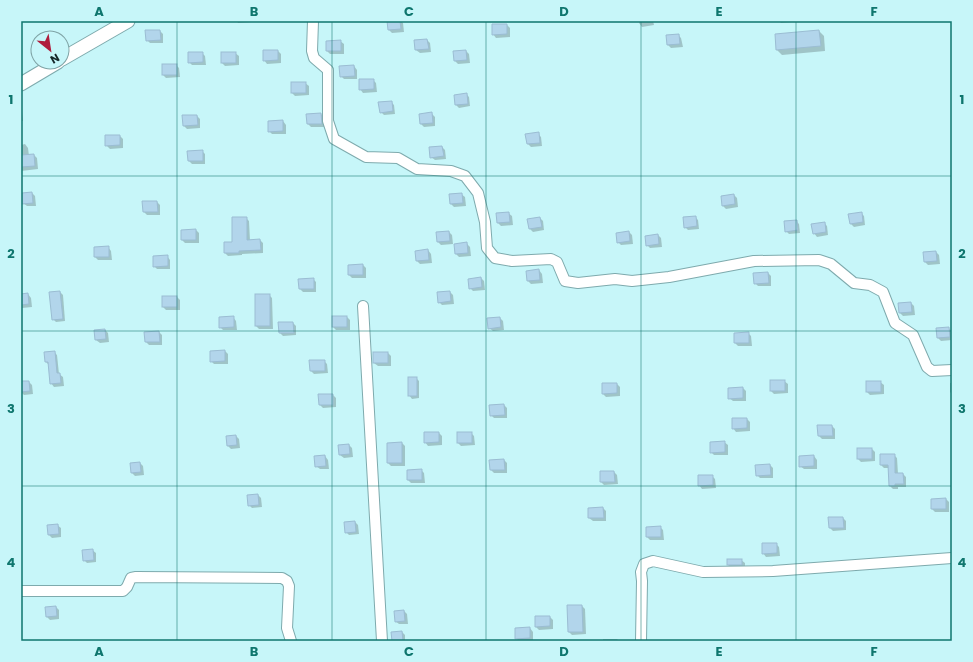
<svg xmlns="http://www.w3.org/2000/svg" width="973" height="662" font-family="Poppins,sans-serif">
  <rect width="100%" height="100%" fill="#c7f6f9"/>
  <g fill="#0003">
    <path d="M 237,21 L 252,21 L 252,22 L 238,23 Z"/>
    <path d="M 388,21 L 401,21 L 403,23 L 404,32 L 392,33 L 389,30 Z"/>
    <path d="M 639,21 L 653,21 L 654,25 L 642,27 L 639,23 Z"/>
    <path d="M 779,21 L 792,21 L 792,22 L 781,23 Z"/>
    <path d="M 507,25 L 510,28 L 510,37 L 496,38 L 493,34 Z"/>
    <path d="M 160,31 L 163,34 L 163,43 L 150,43 L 147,40 Z"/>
    <path d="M 819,31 L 824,36 L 825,51 L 782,55 L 777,50 Z"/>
    <path d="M 678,35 L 681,38 L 683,47 L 671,48 L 668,45 L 667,36 Z"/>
    <path d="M 427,40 L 430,43 L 431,52 L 420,53 L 416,50 L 416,41 Z"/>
    <path d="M 340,41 L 344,44 L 344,54 L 330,54 L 327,51 Z"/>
    <path d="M 278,51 L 281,54 L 281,63 L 267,64 L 264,60 Z"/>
    <path d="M 466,51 L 469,54 L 470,63 L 458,64 L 455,61 L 454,52 Z"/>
    <path d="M 202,53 L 205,56 L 206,65 L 192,65 L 189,62 Z"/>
    <path d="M 235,53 L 239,56 L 239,65 L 225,66 L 222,63 Z"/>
    <path d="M 176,65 L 179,68 L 180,77 L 166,78 L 163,75 Z"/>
    <path d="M 354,66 L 357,70 L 357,79 L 344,79 L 341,76 Z"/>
    <path d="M 373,80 L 376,83 L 377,92 L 363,93 L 360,89 Z"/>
    <path d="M 305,83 L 309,86 L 309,95 L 295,96 L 292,93 Z"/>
    <path d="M 466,94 L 469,97 L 470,106 L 459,108 L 456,105 Z"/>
    <path d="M 391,102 L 394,105 L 395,114 L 384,115 L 381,112 Z"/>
    <path d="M 21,110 L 22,112 L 23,121 L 21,121 Z"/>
    <path d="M 431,113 L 435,117 L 435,126 L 424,127 L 421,124 Z"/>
    <path d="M 321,114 L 324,117 L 324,127 L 311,127 L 308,124 Z"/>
    <path d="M 197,116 L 200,119 L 200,128 L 187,129 L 184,126 Z"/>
    <path d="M 283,121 L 286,125 L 286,134 L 272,134 L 269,131 Z"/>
    <path d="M 538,134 L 541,137 L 542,146 L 531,147 L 528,144 Z"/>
    <path d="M 120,136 L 123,139 L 123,148 L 110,149 L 106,145 Z"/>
    <path d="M 25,144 L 28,148 L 29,156 L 34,155 L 37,158 L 38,169 L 21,171 L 21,145 Z"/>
    <path d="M 442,147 L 445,150 L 446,159 L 435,160 L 431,157 Z"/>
    <path d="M 202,151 L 205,154 L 205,164 L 192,164 L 189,161 L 188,152 Z"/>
    <path d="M 32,193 L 35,196 L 36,206 L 27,206 L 23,203 Z"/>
    <path d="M 461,194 L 465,197 L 466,206 L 454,207 L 451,204 Z"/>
    <path d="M 734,195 L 737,198 L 738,207 L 726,209 L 723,206 Z"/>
    <path d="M 157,202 L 160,205 L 160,215 L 147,215 L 144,212 Z"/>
    <path d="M 508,213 L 512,216 L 513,225 L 501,226 L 498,223 Z"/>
    <path d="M 861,213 L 864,216 L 865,225 L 854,227 L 851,224 Z"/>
    <path d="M 695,217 L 698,220 L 699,229 L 688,230 L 685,227 Z"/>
    <path d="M 246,218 L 249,221 L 250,241 L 260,240 L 263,243 L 263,253 L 242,254 L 242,255 L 228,256 L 225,253 L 233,243 Z"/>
    <path d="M 540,218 L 543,221 L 544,230 L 533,232 L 529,228 Z"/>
    <path d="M 796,221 L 799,224 L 800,233 L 789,234 L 786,231 Z"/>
    <path d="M 824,223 L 827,226 L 828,235 L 817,237 L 814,233 Z"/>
    <path d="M 196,230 L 199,233 L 199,243 L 185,243 L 182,240 L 182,231 Z"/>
    <path d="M 449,232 L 452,235 L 453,244 L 441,245 L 438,242 L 437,233 Z"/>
    <path d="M 629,232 L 632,235 L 633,244 L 621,245 L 618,242 Z"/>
    <path d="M 658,235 L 661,238 L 662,247 L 650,248 L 647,245 Z"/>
    <path d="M 467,244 L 470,247 L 471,256 L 459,257 L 456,254 Z"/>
    <path d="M 108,247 L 111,251 L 112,260 L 98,260 L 95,257 L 95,248 Z"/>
    <path d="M 428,250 L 431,254 L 432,263 L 420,264 L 417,261 Z"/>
    <path d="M 936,252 L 939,255 L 940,264 L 928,265 L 925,262 L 924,253 Z"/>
    <path d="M 167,256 L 170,260 L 170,269 L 157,269 L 154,266 Z"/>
    <path d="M 363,265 L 366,268 L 366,278 L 352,278 L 349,275 Z"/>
    <path d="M 539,270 L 542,274 L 543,283 L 531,284 L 528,281 Z"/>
    <path d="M 768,273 L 771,276 L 771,286 L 758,286 L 755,283 Z"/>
    <path d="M 481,278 L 484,281 L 485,290 L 473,291 L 470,288 Z"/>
    <path d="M 313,279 L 316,282 L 316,292 L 303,292 L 300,289 Z"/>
    <path d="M 60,292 L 63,295 L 65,321 L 56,322 L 53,319 Z"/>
    <path d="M 450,292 L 453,295 L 454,304 L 442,305 L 439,302 Z"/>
    <path d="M 28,294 L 31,298 L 32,307 L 22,308 L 21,306 L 21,295 Z"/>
    <path d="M 269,295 L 272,298 L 273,329 L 259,329 L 256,326 Z"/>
    <path d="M 177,297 L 180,300 L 180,310 L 166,310 L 163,307 Z"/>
    <path d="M 911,303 L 914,306 L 915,315 L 903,316 L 900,313 L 899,304 Z"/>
    <path d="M 233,317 L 236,321 L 237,330 L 223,330 L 220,327 Z"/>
    <path d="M 347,317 L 350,320 L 350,330 L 336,330 L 333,327 Z"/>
    <path d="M 500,318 L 503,321 L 504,330 L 493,331 L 489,328 Z"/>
    <path d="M 293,323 L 296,326 L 296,335 L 283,336 L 280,333 Z"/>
    <path d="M 948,328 L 952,331 L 952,340 L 941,341 L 938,338 Z"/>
    <path d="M 105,330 L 108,333 L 109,342 L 100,343 L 96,340 L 96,331 Z"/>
    <path d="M 159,332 L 162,335 L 162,345 L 149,345 L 146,342 L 145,333 Z"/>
    <path d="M 748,333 L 751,336 L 752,346 L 738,346 L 735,343 Z"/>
    <path d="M 225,351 L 228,354 L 228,364 L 214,364 L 211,361 Z"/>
    <path d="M 54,352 L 57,355 L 59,374 L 63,377 L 64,386 L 54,387 L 51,383 L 49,365 L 46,362 Z"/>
    <path d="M 388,353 L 391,356 L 391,366 L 378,366 L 374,363 Z"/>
    <path d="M 324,361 L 327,364 L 328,373 L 314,374 L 311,371 Z"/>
    <path d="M 416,378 L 419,381 L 419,398 L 412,399 L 409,395 Z"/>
    <path d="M 784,381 L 788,384 L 788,393 L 774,394 L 771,391 Z"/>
    <path d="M 21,382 L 29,382 L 32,385 L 33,394 L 24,395 L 21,392 Z"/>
    <path d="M 880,382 L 884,385 L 884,394 L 870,395 L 867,392 Z"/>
    <path d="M 950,383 L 952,383 L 952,394 L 950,392 Z"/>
    <path d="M 617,384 L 620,387 L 620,396 L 606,397 L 603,394 Z"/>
    <path d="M 743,388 L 746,391 L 746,401 L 733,401 L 729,398 Z"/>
    <path d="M 333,395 L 336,398 L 336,407 L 323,408 L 320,405 Z"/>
    <path d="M 504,405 L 507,408 L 507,418 L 494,418 L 491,415 Z"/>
    <path d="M 747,419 L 750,422 L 750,431 L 736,432 L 733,428 Z"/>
    <path d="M 832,426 L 835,429 L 835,439 L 822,439 L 819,436 Z"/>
    <path d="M 439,433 L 442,436 L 442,445 L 428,446 L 425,442 Z"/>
    <path d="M 471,433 L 474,436 L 475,445 L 461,446 L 458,443 Z"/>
    <path d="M 236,436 L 239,439 L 240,448 L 231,449 L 228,446 Z"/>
    <path d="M 724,442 L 728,445 L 728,455 L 714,455 L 711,452 Z"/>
    <path d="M 402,443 L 405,446 L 405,466 L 391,466 L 388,463 L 388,444 Z"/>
    <path d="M 349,445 L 352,448 L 353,457 L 344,458 L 340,455 Z"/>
    <path d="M 872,449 L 875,452 L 875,461 L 861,462 L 858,459 Z"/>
    <path d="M 894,455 L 897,458 L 898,474 L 903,474 L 906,477 L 906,487 L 898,487 L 898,489 L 893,489 L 890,486 L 889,468 L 884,468 L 881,465 Z"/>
    <path d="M 325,456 L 328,460 L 329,469 L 320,469 L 316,466 Z"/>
    <path d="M 814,456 L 817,460 L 817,469 L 804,469 L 800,466 Z"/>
    <path d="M 504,460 L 507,463 L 507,473 L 494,473 L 491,470 Z"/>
    <path d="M 140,463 L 143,466 L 144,475 L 135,476 L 132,473 Z"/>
    <path d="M 770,465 L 773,468 L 773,478 L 760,478 L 757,475 Z"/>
    <path d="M 421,470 L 424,473 L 425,483 L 411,483 L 408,480 L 408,471 Z"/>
    <path d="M 614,472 L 617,475 L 618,484 L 604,485 L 601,482 Z"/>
    <path d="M 712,476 L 715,479 L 716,488 L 702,489 L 699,485 Z"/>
    <path d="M 258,495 L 261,498 L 262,507 L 252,508 L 249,505 Z"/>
    <path d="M 946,499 L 949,502 L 949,512 L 935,512 L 932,509 L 932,500 Z"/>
    <path d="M 603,508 L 606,511 L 606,521 L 593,521 L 589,518 Z"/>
    <path d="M 843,518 L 846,521 L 846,530 L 833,531 L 830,528 Z"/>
    <path d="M 355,522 L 358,525 L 359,534 L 349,535 L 346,532 Z"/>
    <path d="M 57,525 L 61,528 L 61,537 L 52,538 L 49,535 Z"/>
    <path d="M 660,527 L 663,530 L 664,540 L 650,540 L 647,537 L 647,528 Z"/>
    <path d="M 776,544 L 779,547 L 780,556 L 766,557 L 763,553 Z"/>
    <path d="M 92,550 L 96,553 L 96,562 L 87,563 L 84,560 Z"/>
    <path d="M 741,560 L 745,563 L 745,568 L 731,568 L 728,565 Z"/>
    <path d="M 582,606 L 585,609 L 586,634 L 572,635 L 569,632 Z"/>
    <path d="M 56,607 L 59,610 L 59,619 L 50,620 L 47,617 L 46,608 Z"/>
    <path d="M 404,611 L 407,614 L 408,624 L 399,624 L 395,621 Z"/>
    <path d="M 550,617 L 553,620 L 553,629 L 539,630 L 536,627 Z"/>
    <path d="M 530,628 L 533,632 L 533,641 L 519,641 L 516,638 Z"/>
    <path d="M 402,632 L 405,635 L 405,641 L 393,641 Z"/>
    <path d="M 603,639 L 617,639 L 619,641 L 603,641 Z"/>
    <path d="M 418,640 L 419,641 L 409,641 Z"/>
  </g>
  <g fill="#b2d5eb" stroke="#9bbdd3">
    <path d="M 387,21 L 400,21 L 401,29 L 388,30 Z"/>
    <path d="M 492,24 L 507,24 L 507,34 L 492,35 Z"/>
    <path d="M 145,30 L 160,30 L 161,40 L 146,41 Z"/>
    <path d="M 819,30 L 821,46 L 776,50 L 775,34 Z"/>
    <path d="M 679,34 L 680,44 L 667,45 L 666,35 Z"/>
    <path d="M 427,39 L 429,49 L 415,50 L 414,40 Z"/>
    <path d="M 341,40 L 341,51 L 326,51 L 326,41 Z"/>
    <path d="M 263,50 L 278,50 L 278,60 L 263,61 Z"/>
    <path d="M 466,50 L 467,60 L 454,61 L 453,51 Z"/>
    <path d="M 188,52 L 203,52 L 203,62 L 188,63 Z"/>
    <rect x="221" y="52" width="15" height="11"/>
    <rect x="162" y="64" width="15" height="11"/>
    <path d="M 354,65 L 355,76 L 340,77 L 339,66 Z"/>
    <path d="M 359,79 L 374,79 L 374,89 L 359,90 Z"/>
    <rect x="291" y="82" width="15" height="11"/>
    <path d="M 467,93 L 468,104 L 455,105 L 454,95 Z"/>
    <path d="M 392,101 L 393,111 L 380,113 L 378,102 Z"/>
    <path d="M 432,112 L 433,123 L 420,124 L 419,114 Z"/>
    <path d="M 321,113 L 322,124 L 307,124 L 306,114 Z"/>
    <path d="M 182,115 L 197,115 L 198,125 L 183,126 Z"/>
    <path d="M 283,120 L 283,131 L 268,132 L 268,121 Z"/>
    <path d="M 539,132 L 540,143 L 527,144 L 525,134 Z"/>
    <path d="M 105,135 L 120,135 L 120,145 L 105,146 Z"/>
    <path d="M 442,146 L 444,156 L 430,158 L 429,147 Z"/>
    <path d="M 203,150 L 203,161 L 188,161 L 187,151 Z"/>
    <path d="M 34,154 L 35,166 L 21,167 L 21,155 Z"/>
    <path d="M 32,192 L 33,203 L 22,204 L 22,193 Z"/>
    <path d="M 462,193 L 463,203 L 450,204 L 449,194 Z"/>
    <path d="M 734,194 L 735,204 L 722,206 L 721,196 Z"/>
    <path d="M 142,201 L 157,201 L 158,212 L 143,212 Z"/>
    <path d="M 509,212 L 510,222 L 497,223 L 496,213 Z"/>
    <path d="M 862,212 L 863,222 L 850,224 L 848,214 Z"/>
    <path d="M 696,216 L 697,226 L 684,228 L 683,217 Z"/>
    <path d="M 232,217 L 247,217 L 247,240 L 260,239 L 261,250 L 239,251 L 239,253 L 224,253 L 224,242 L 232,242 Z"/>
    <path d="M 540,217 L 542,227 L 529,229 L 527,219 Z"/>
    <path d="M 797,220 L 798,230 L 785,232 L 784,221 Z"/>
    <path d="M 825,222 L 826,232 L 813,234 L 811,224 Z"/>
    <path d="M 196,229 L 196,240 L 181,240 L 181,230 Z"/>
    <path d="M 449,231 L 450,241 L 437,242 L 436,232 Z"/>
    <path d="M 629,231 L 630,241 L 617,243 L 616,233 Z"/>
    <path d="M 658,234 L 659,244 L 646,246 L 645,236 Z"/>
    <path d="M 467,242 L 468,253 L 455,254 L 454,244 Z"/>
    <path d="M 109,246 L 109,257 L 94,257 L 94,247 Z"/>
    <path d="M 428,249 L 429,260 L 416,261 L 415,251 Z"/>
    <path d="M 936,251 L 937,261 L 924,262 L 923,252 Z"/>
    <path d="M 168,255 L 168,266 L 153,267 L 153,256 Z"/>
    <path d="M 363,264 L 363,275 L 348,275 L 348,265 Z"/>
    <path d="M 539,269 L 540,280 L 527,281 L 526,271 Z"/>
    <path d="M 768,272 L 769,283 L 754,284 L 753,273 Z"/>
    <path d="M 481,277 L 482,287 L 469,289 L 468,279 Z"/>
    <path d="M 314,278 L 314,289 L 299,289 L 298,279 Z"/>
    <path d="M 60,291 L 63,319 L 52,320 L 49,292 Z"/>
    <path d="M 450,291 L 451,301 L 438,303 L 437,292 Z"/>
    <path d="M 28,293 L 29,304 L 21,305 L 21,294 Z"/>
    <rect x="255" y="294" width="15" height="32"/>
    <rect x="162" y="296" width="15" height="11"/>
    <path d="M 911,302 L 912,312 L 899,313 L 898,303 Z"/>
    <path d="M 234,316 L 234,327 L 219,328 L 219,317 Z"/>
    <rect x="332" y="316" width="15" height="11"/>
    <path d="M 500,317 L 501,327 L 488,329 L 487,318 Z"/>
    <path d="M 278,322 L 293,322 L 294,333 L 279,333 Z"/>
    <path d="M 949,327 L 950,337 L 937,338 L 936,328 Z"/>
    <path d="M 105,329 L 106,339 L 95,340 L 94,330 Z"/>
    <path d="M 159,331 L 160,342 L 145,342 L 144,332 Z"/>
    <path d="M 749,332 L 749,343 L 734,343 L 734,333 Z"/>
    <path d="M 225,350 L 225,361 L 210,362 L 210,351 Z"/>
    <path d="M 55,351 L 57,373 L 60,373 L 61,383 L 50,384 L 48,362 L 45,362 L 44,352 Z"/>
    <rect x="373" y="352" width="15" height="11"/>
    <path d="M 309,360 L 325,360 L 325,371 L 310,371 Z"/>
    <rect x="408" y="377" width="9" height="19"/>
    <rect x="770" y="380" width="15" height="11"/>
    <path d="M 21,381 L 29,381 L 30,391 L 21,392 Z"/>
    <rect x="866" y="381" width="15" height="11"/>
    <path d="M 602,383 L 617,383 L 617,393 L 602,394 Z"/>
    <path d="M 743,387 L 743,398 L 728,399 L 728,388 Z"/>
    <path d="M 318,394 L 333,394 L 333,405 L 319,405 Z"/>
    <path d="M 504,404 L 505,415 L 490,416 L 489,405 Z"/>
    <path d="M 732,418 L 747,418 L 747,428 L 732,429 Z"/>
    <path d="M 817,425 L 832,425 L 833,436 L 818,436 Z"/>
    <path d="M 424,432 L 439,432 L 439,442 L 424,443 Z"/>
    <rect x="457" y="432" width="15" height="11"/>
    <path d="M 236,435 L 237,445 L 227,446 L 226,436 Z"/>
    <path d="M 725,441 L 725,452 L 710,453 L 710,442 Z"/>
    <path d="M 402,442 L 402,463 L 387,463 L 387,443 Z"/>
    <path d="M 349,444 L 350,454 L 339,455 L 338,445 Z"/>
    <rect x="857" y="448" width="15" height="11"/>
    <path d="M 880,454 L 895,454 L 895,473 L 903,473 L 904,484 L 895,484 L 895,486 L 889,486 L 888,465 L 880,465 Z"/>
    <path d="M 325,455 L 326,466 L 315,467 L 314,456 Z"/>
    <path d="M 814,455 L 814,466 L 799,467 L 799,456 Z"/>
    <path d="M 504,459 L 505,470 L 490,470 L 489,460 Z"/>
    <path d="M 140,462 L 141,472 L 131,473 L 130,463 Z"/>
    <path d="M 770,464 L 771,475 L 756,476 L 755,465 Z"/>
    <path d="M 422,469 L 422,480 L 407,480 L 407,470 Z"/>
    <path d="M 600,471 L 614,471 L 615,482 L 600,482 Z"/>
    <path d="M 698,475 L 713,475 L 713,485 L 698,486 Z"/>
    <path d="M 258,494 L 259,505 L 248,506 L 247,495 Z"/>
    <path d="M 946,498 L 946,509 L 931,509 L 931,499 Z"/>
    <path d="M 603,507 L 604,518 L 588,518 L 588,508 Z"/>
    <path d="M 828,517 L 843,517 L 844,528 L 829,528 Z"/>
    <path d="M 355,521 L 356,532 L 345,533 L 344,522 Z"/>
    <path d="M 58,524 L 59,534 L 48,535 L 47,525 Z"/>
    <path d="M 661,526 L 661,537 L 646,537 L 646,527 Z"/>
    <path d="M 762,543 L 777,543 L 777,553 L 762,554 Z"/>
    <path d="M 93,549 L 94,560 L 83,561 L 82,550 Z"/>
    <rect x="727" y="559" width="15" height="6"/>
    <path d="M 567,605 L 582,605 L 583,632 L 568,632 Z"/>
    <path d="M 56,606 L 57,616 L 46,617 L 45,607 Z"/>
    <path d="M 404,610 L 405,621 L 395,622 L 394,611 Z"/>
    <path d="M 535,616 L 550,616 L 550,626 L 535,627 Z"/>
    <path d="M 530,627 L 530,638 L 515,639 L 515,628 Z"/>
    <path d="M 402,631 L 403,641 L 392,641 L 391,632 Z"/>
  </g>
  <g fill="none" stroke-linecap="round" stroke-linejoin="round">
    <g stroke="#7eaaad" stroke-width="12">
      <g id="minor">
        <path d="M 313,21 L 312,51 L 314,58 L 328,70 L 328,121 L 334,139 L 366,157 L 398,158 L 417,169 L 451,171 L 465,176 L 478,193 L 485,222 L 487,248 L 495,258 L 512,261 L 551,259 L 557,262 L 565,281 L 578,283 L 615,279 L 632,281 L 669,277 L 754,261 L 819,260 L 831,264 L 854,283 L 870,285 L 883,292 L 895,323 L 913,335 L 927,367 L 932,371 L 952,370"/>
        <path d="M 363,306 L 382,641"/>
        <path d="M 21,591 L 123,591 L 127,587 L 131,578 L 136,577 L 282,578 L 287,581 L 289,586 L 287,628 L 291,641"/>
        <path d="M 641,641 L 642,581 L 641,572 L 644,564 L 653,561 L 703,572 L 773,571 L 952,558"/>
      </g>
    </g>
    <g stroke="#7eaaad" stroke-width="15">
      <g id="tertiary">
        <path d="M 62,59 L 128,21"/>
        <path d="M 21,84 L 58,62"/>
      </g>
    </g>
    <use href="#minor" stroke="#fff" stroke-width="10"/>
    <use href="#tertiary" stroke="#fff" stroke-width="13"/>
  </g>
  <path fill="none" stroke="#0f766e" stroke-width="1" stroke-opacity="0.55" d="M 177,21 L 177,641M 332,21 L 332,641M 486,21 L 486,641M 641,21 L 641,641M 796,21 L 796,641M 21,176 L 952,176M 21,331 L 952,331M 21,486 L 952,486"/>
  <rect width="973" height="662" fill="none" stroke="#c7f6f9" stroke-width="44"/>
  <g transform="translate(50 50) rotate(150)"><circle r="19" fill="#c7f6f9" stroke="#7fa3a5"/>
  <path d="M0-3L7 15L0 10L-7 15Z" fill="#af1c3c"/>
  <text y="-6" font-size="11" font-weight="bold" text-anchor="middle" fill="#142628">N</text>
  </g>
  <rect x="22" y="22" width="929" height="618" fill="none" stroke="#0f766e" stroke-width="1.5"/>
  <g font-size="13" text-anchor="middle" font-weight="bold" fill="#0f766e">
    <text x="99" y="16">A</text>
    <text x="254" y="16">B</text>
    <text x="409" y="16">C</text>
    <text x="564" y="16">D</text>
    <text x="719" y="16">E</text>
    <text x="874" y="16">F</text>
    <text x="11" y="104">1</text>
    <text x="962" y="104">1</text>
    <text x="11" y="258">2</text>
    <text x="962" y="258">2</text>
    <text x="11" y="413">3</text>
    <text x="962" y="413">3</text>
    <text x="11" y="567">4</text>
    <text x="962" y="567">4</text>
    <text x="99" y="656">A</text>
    <text x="254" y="656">B</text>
    <text x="409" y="656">C</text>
    <text x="564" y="656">D</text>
    <text x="719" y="656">E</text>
    <text x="874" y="656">F</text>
  </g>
</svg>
